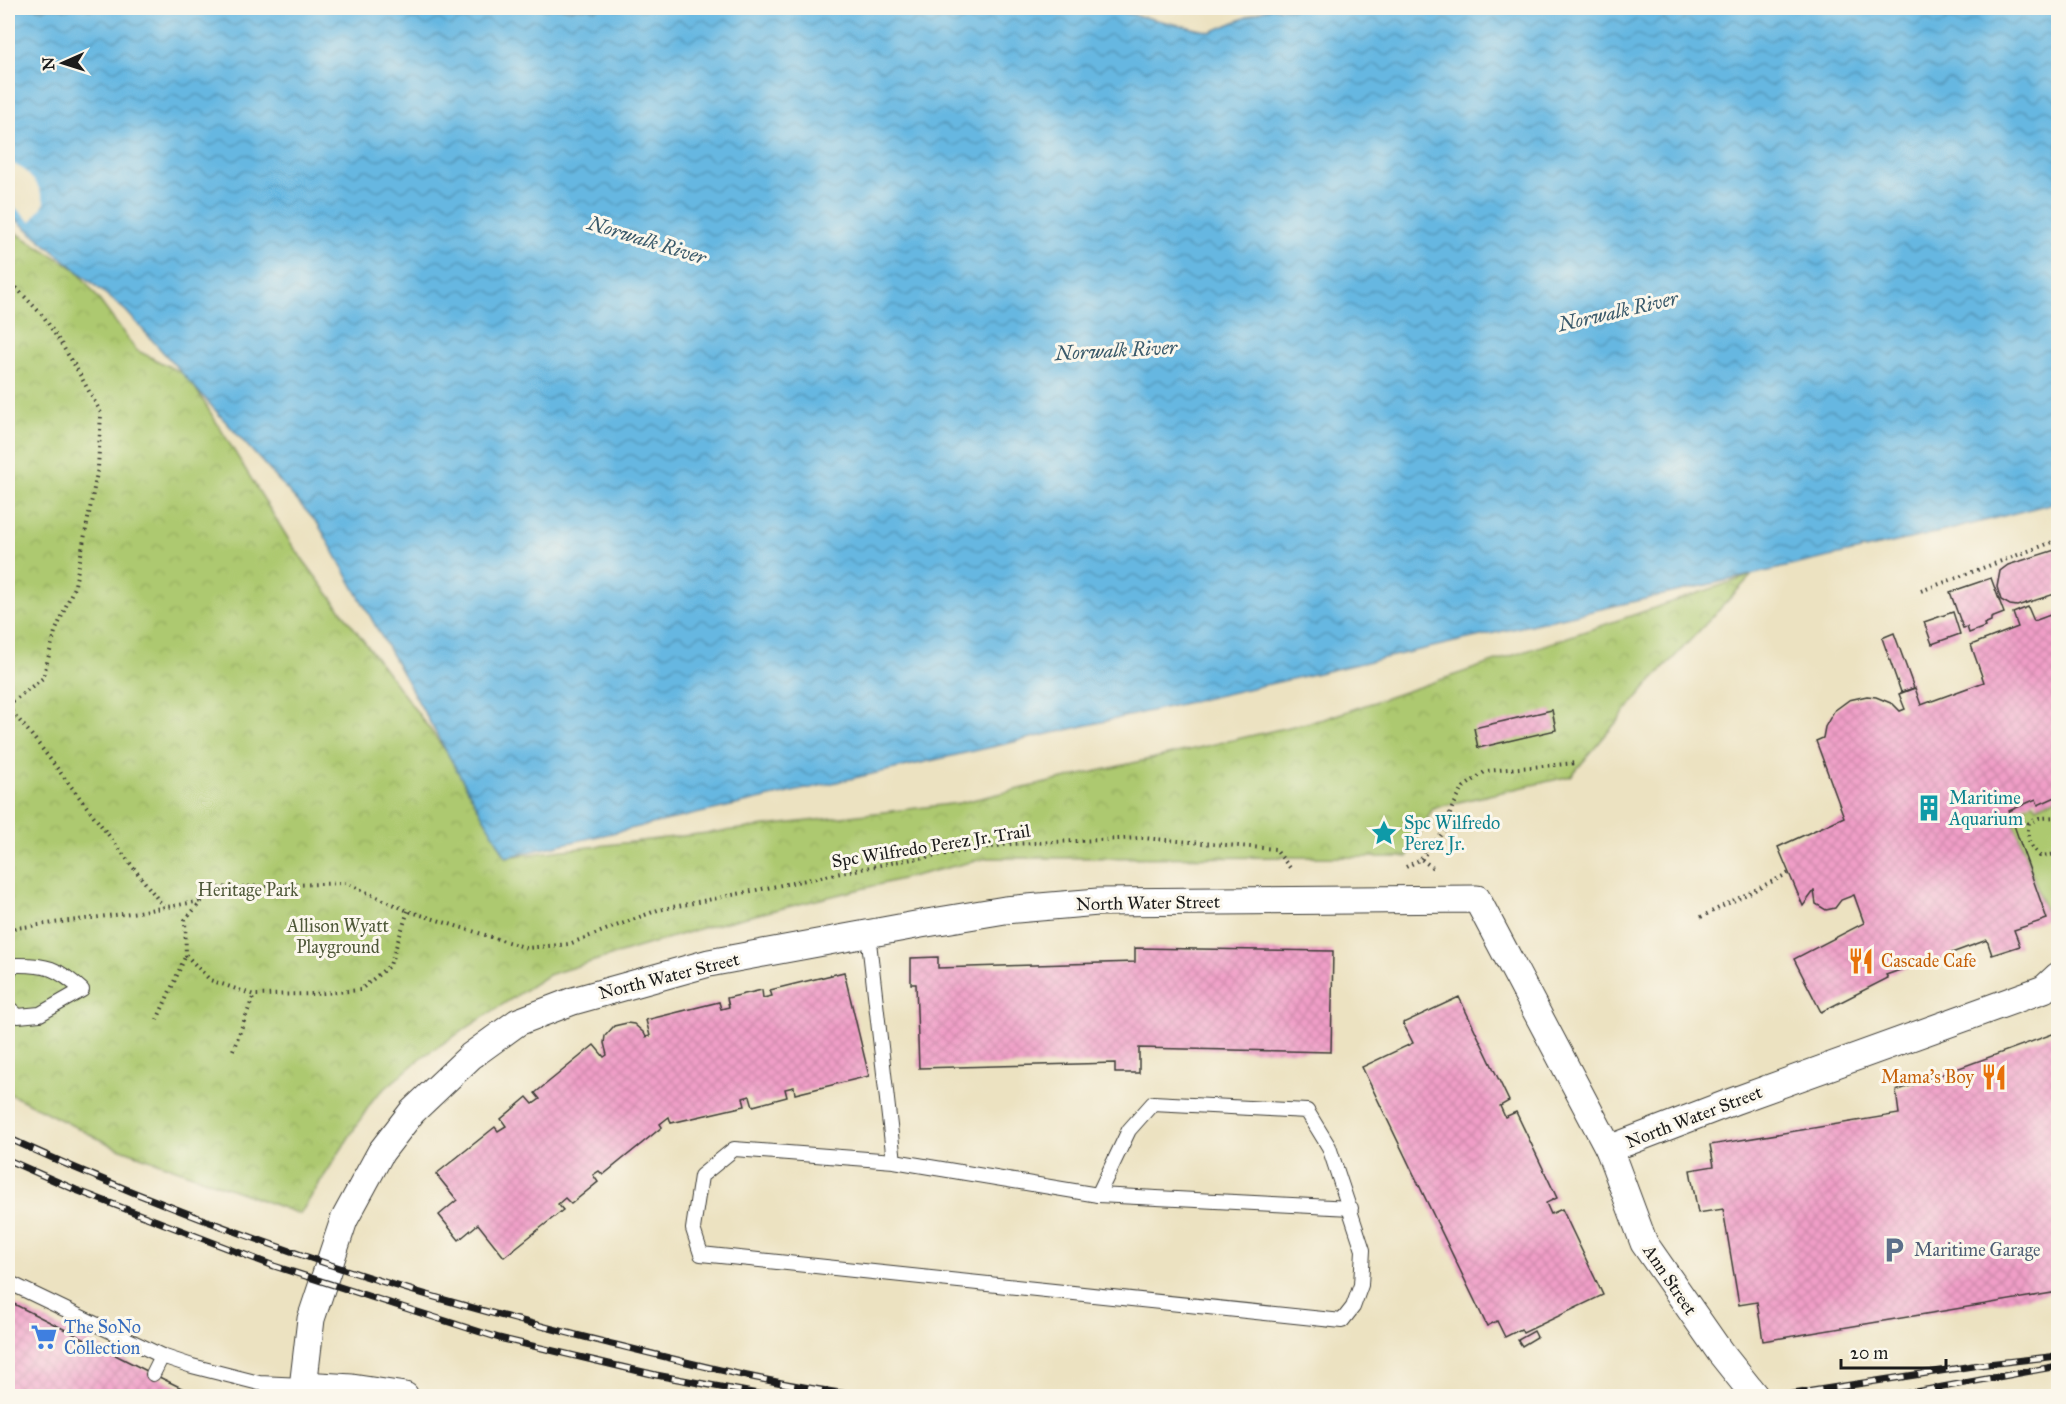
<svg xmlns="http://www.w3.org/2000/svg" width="2066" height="1404" font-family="'IM FELL Great Primer',serif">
  <defs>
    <pattern id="park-crowns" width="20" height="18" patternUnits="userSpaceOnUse" patternTransform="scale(1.5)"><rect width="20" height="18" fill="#adc96f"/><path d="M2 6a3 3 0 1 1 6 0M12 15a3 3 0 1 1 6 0" fill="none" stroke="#94ac60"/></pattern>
    <pattern id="water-waves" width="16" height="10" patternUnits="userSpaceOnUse" patternTransform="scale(1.5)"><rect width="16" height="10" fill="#66b7e1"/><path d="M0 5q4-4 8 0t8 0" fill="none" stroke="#5394b6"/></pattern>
    <pattern id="building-cross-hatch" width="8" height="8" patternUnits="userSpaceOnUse" patternTransform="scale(1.5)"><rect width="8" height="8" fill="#f09ec7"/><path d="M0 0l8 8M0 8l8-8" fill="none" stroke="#cd88aa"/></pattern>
  </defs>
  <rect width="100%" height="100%" fill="#fbf7ec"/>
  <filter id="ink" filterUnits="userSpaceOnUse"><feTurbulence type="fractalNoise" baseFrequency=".0167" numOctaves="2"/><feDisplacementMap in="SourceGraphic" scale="12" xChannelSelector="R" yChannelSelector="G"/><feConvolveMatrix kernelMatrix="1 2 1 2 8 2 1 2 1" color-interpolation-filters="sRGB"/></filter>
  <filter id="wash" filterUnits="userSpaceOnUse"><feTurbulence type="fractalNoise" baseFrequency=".008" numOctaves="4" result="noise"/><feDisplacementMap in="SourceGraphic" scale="24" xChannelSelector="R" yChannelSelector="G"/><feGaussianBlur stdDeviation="1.35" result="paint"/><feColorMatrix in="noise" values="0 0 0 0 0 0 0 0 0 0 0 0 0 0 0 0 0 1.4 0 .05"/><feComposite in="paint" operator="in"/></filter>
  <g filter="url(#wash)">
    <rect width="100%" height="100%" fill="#ece2c1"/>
    <path fill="url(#park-crowns)" stroke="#647246" stroke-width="1.5" d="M 8,228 L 77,270 L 136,350 L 188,376 L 292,545 L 446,751 L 506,857 L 959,803 L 1324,719 L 1752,575 L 1646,687 L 1571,776 L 1433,808 L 1407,857 L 987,858 L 702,928 L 548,975 L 422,1057 L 374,1098 L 300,1214 L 113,1146 L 8,1093 Z"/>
    <path fill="#adc96f" stroke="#647246" stroke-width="1.5" d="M 2058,797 L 2058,926 L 2052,931 L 2011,814 L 2033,802 L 2037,807 Z"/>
    <path fill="url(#water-waves)" stroke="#416a7e" stroke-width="1.5" d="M 8,8 L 1103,8 L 1211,32 L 1268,8 L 2058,8 L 2058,502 L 1949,530 L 506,857 L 318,524 L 126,311 L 8,213 Z"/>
    <path fill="#ece2c1" d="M 8,161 L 23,169 L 37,184 L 45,203 L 31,222 L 10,203 L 8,204 Z"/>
    <g id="blocks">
      <g fill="url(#building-cross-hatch)">
        <path d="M 2058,549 L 2058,593 L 2017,606 L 2010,605 L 2001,600 L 1997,587 L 2000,571 L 2008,565 Z"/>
        <path d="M 1991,578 L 2004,613 L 1991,618 L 1991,621 L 1984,624 L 1985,627 L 1969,633 L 1967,627 L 1963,628 L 1950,592 Z"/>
        <path d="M 2028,607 L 2034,621 L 2058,612 L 2058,796 L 2038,805 L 2036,799 L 2009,811 L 2047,919 L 2014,930 L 2020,946 L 1992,955 L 1987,940 L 1949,954 L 1950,957 L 1921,967 L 1920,963 L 1886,975 L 1888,978 L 1821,1012 L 1794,959 L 1864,923 L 1854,895 L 1841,900 L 1835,908 L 1826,910 L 1816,904 L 1814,891 L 1803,906 L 1778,847 L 1844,817 L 1816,741 L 1823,738 L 1825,727 L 1834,711 L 1849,700 L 1867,696 L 1876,697 L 1893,704 L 1900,711 L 1905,709 L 1899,694 L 1915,688 L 1921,705 L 1984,682 L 1971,645 L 2018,627 L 2013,613 Z"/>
        <path d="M 1953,612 L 1960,634 L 1932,644 L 1924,622 Z"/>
        <path d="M 1894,633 L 1914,688 L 1901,692 L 1882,638 Z"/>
        <path d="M 1552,710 L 1556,730 L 1478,748 L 1474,728 Z"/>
        <path d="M 1135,948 L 1333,951 L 1331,1052 L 1139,1048 L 1139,1073 L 1115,1073 L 1115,1063 L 919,1068 L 916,984 L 911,984 L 911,958 L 938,957 L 938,968 L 1135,962 Z"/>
        <path d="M 844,972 L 869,1076 L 795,1094 L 794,1087 L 785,1089 L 787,1097 L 753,1106 L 750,1096 L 743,1098 L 745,1106 L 671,1123 L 669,1117 L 660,1124 L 662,1127 L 603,1175 L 599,1171 L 593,1175 L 598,1182 L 571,1204 L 565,1198 L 558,1204 L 563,1210 L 504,1257 L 478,1224 L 459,1240 L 439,1215 L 457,1200 L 436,1174 L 495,1127 L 498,1131 L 506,1126 L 501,1119 L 527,1097 L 533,1104 L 540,1099 L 535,1093 L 594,1045 L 604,1057 L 607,1055 L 604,1043 L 605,1036 L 614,1026 L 627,1023 L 634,1024 L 644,1033 L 646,1037 L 650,1036 L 646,1020 L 719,1002 L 721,1009 L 729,1007 L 727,998 L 762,990 L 763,998 L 772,996 L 770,990 Z"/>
        <path d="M 1459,997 L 1509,1101 L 1500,1106 L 1505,1117 L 1516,1112 L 1557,1198 L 1546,1203 L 1551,1214 L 1562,1209 L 1603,1295 L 1523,1333 L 1521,1329 L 1505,1337 L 1497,1321 L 1487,1326 L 1362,1067 L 1413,1043 L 1403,1023 Z"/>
        <path d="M 2058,1032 L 2058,1292 L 1763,1341 L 1757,1302 L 1739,1305 L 1723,1209 L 1698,1213 L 1690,1170 L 1714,1166 L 1710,1145 L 1899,1114 L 1896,1091 Z"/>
        <path d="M 8,1301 L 153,1374 L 198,1396 L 8,1396 Z"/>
        <path d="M 1534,1331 L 1537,1337 L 1522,1346 L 1518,1340 Z"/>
      </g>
    </g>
  </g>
  <g filter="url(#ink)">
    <use href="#blocks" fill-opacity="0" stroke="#3b3a35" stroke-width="1.5"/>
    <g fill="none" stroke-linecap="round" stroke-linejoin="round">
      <g stroke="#3b3a35" stroke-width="16">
        <g id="service">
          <path d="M 868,933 L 894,1161 L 734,1149 L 701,1176 L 693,1229 L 701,1254 L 1342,1321 L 1353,1307 L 1361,1285 L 1363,1250 L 1329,1147 L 1307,1111 L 1153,1103 L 1129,1130 L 1098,1195 L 894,1161"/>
          <path d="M 8,973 L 13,965 C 46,964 58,968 82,990 L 40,1014 L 18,1016 L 8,1007"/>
          <path d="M 1098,1195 L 1351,1208"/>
          <path d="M 8,1282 L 162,1356 L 192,1366 L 259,1383 L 303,1385"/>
          <path d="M 153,1374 L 162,1356"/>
        </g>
      </g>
      <g stroke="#3b3a35" stroke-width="29">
        <g id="minor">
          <path d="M 1609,1149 L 1734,1101 L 2044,989 L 2058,976"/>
          <path d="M 303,1385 L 352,1388 L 405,1396"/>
          <path d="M 302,1396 L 311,1319 L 344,1220 L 381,1152 L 412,1112 L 471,1056 L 518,1022 L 573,1001 L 709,963 L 921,924 L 1005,910 L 1098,902 L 1477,899 L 1609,1149 L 1644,1243 L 1720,1352 L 1755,1396"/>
        </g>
      </g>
      <g stroke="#3b3a35" stroke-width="4" stroke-dasharray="1.5 4.5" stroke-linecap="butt">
        <path d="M 8,279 L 44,317 L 74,364 L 101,413 L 98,468 L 75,585 L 55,632 L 43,678 L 8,705"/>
        <path d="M 1921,591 L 2058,540"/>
        <path d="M 8,707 L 30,733 L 163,906"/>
        <path d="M 2058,817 L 2039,818 L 2029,823 C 2026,838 2029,846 2040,856 L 2058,854"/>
        <path d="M 1421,859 L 1444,831 L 1452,808 L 1464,787 L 1486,771 L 1577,763"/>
        <path d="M 1406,867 L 1421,859 L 1433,868"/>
        <path d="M 408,911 L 390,965 L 360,990 L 314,994 L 254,995 L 210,980 L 186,955 L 185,920 L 213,888 L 346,883 L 408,911 L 527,948 L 569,944 L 658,910 L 900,861 L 1011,844 L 1142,838 L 1275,849 L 1291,869"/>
        <path d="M 1701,917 L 1789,873"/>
        <path d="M 8,929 L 138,912 L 201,901"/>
        <path d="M 157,1020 L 186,955"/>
        <path d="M 233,1050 L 254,995"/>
      </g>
      <use href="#service" stroke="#fff" stroke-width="14"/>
      <use href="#minor" stroke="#fff" stroke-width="27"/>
      <g stroke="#1c1c1c" stroke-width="7">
        <g id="rail">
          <path d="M 8,1138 C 97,1179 189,1216 282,1248 C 387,1286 496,1315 604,1342 C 689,1363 775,1385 862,1396"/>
          <path d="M 8,1160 L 76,1190 L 274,1266 L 499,1338 L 656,1375 L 769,1396"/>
          <path d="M 1780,1396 L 1979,1365 L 2058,1356"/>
          <path d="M 1893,1396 L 2058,1366"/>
        </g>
      </g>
      <use href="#rail" stroke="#fbf7ec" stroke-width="4.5" stroke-dasharray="14" stroke-linecap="butt"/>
    </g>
  </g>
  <defs>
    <g id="building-bare" transform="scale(2.07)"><path d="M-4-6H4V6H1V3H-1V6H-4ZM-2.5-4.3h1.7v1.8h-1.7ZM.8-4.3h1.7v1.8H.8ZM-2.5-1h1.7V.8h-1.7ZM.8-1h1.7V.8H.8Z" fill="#0f9aa8" stroke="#fbf7ec" stroke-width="2.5" paint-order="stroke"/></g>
    <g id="sight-bare" transform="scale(2.07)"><path d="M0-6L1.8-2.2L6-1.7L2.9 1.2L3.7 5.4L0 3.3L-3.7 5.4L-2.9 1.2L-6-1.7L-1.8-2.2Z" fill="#0f9aa8" stroke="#fbf7ec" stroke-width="2.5" paint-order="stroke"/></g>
    <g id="restaurant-bare" transform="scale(2.07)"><path d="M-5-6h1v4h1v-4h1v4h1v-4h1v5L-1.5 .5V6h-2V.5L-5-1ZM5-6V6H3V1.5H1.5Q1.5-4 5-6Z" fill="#e8710a" stroke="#fbf7ec" stroke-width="2.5" paint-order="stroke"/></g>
    <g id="parking-bare" transform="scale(2.07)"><path d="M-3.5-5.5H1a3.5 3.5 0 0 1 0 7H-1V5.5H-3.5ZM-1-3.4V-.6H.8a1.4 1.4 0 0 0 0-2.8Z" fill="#5c6f8a" stroke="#fbf7ec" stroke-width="2.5" paint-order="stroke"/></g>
    <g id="supermarket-bare" transform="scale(2.07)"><path d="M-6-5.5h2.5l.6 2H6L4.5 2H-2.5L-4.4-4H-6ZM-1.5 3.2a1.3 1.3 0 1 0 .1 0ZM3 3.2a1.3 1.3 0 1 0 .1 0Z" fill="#3f7fe0" stroke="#fbf7ec" stroke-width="2.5" paint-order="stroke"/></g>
  </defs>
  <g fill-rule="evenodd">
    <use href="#building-bare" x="1929" y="808"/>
    <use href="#sight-bare" x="1384" y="833"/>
    <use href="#restaurant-bare" x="1861" y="961"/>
    <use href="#restaurant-bare" x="1994" y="1077"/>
    <use href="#parking-bare" x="1894" y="1250"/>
    <use href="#supermarket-bare" x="44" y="1337"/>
  </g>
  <g text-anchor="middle" stroke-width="6" stroke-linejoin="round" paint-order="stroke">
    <g font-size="18" fill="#0d838f" stroke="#fbf7ec" text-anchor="start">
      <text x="1949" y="804">Maritime<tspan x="1949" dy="21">Aquarium</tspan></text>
      <text x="1404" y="829">Spc Wilfredo<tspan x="1404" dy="21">Perez Jr.</tspan></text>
    </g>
    <g font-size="18" fill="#1c1c1c" stroke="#fbf7ec">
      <text transform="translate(931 846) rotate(-9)" y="6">Spc Wilfredo Perez Jr. Trail</text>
      <text transform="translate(1148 903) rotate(-1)" y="6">North Water Street</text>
      <text transform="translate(669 976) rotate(-14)" y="6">North Water Street</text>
      <text transform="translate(1694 1117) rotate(-21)" y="6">North Water Street</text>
      <text transform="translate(1670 1280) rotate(56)" y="6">Ann Street</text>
    </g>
    <g font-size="18" fill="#4f5939" stroke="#fbf7ec">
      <text x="248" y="896">Heritage Park</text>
      <text x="338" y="932">Allison Wyatt<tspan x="338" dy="21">Playground</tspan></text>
    </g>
    <g font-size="18" fill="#c56008" stroke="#fbf7ec" text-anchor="start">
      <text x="1881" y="967">Cascade Cafe</text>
      <text x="1974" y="1083" text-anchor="end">Mama's Boy</text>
    </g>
    <g font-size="18" fill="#4e5e75" stroke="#fbf7ec" text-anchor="start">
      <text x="1914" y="1256">Maritime Garage</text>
    </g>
    <g font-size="18" fill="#366cbe" stroke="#fbf7ec" text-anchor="start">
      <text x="64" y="1333">The SoNo<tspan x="64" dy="21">Collection</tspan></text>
    </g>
    <g font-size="20" font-style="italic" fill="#3a5a6b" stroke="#fbf7ec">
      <text transform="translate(647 240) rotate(17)" y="7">Norwalk River</text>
      <text transform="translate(1618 311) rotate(-13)" y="7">Norwalk River</text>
      <text transform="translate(1116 350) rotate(-3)" y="7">Norwalk River</text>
    </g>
  </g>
  <rect width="2066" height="1404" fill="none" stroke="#fbf7ec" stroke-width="30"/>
  <g transform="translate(63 63) rotate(267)" stroke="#fbf7ec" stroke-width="4.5" paint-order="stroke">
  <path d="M0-4.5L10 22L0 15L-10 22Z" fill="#1c1c1c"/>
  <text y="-9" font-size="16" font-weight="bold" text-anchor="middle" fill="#1c1c1c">N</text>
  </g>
  <path d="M1841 1359v9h105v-9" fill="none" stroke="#1c1c1c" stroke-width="3"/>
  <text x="1850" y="1359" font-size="18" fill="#1c1c1c" stroke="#fbf7ec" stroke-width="4.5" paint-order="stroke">20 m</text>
</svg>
